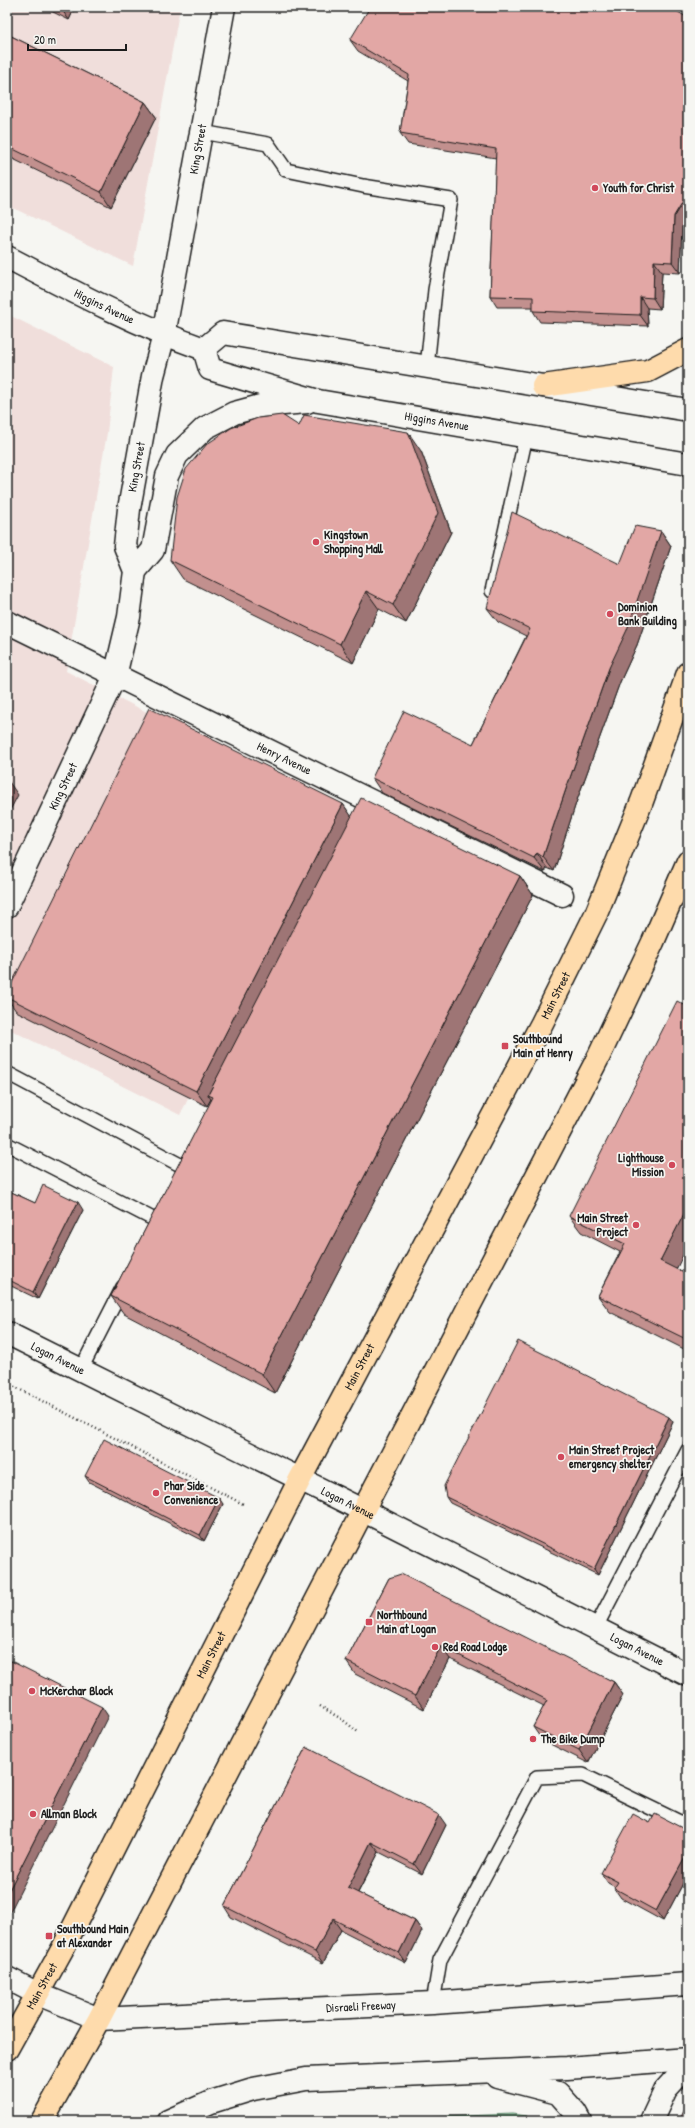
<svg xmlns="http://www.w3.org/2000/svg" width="695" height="2128" font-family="'Patrick Hand',sans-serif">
  <rect width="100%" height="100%" fill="#f6f6f2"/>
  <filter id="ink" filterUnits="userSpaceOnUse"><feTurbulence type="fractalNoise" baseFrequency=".025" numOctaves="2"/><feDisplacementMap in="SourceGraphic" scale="8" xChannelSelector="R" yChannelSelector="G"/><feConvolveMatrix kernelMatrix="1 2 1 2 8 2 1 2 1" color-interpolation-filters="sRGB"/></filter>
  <g filter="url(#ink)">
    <g fill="#f0dedb">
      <path d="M 7,7 L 180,7 L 133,266 L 7,205 Z"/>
      <path d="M 7,314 L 114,367 L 107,433 L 66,671 L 335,808 L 180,1115 L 7,1028 Z"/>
    </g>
    <path fill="#a8f1bf" stroke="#62866e" d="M 512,2114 L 527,2116 L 534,2121 L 371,2120 Z"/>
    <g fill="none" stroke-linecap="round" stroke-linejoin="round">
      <g stroke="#1c1c1c" stroke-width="16">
        <g id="service">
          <path d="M 202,132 L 268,144 L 286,170 L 363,186 L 451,200 L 435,290 L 427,367"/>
          <path d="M 492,591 L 526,436"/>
          <path d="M 7,1073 L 184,1167"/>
          <path d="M 7,1144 L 157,1221"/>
          <path d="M 81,1369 L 123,1287"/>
          <path d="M 595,1629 L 688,1450"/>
          <path d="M 433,2003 L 440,1960 L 537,1777 L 583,1775 L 688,1826"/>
        </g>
      </g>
      <g stroke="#1c1c1c" stroke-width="25">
        <g id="minor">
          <path id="s1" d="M 164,335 L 224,7"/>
          <path id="s2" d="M 7,622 L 562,895"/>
          <path d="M 651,2121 L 666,2089 L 688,2065"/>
        </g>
      </g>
      <g stroke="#1c1c1c" stroke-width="25">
        <g id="secondary">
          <path id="s3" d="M 7,257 C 72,291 136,325 204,349"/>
          <path id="s4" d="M 204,349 L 210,369 L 318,401 L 688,464"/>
          <path d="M 204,349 L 223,333 L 688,410"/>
          <path d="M 135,571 L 153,550 L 167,476 L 177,455 L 205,428 L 234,413 L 260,406 L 307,402"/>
          <path id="s5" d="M 7,906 L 115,676 L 129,617 L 135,571 L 125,546 L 129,509 L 153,376 L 164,335"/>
          <path id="s6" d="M 7,1333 L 362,1510 L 688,1675"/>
          <path id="s7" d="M 7,1978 L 38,1994 L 99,2019 L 433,2003 L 688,1984"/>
          <path d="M 497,2077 L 558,2093 L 575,2112 L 580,2121"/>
          <path d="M 168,2121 L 211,2102 L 253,2089 L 306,2079 L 567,2068 L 688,2059"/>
        </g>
      </g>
      <g stroke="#1c1c1c" stroke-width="25">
        <g id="primary">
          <path d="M 543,386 L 648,371 L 688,350"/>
          <path id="s8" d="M 7,2049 L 63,1948 L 300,1479 L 542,1023 L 596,914 L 642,801 L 688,673"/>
          <path d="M 42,2121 L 99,2019 L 599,1056 L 653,942 L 688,861"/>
        </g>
      </g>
      <g stroke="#1c1c1c" stroke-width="2.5" stroke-dasharray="1 3" stroke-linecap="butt">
        <path d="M 7,1383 L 243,1504"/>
        <path d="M 320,1706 L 343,1720 L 358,1732"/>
        <path d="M 7,1946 L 10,1948"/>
      </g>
      <use href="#service" stroke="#f6f6f2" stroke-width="13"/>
      <use href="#minor" stroke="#f6f6f2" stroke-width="22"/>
      <use href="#secondary" stroke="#f6f6f2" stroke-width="22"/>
      <use href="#primary" stroke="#fedbac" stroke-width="22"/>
    </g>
    <g fill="#c2908e" stroke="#1c1c1c">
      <path d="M 43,7 L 75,7 L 69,20 Z"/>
      <path d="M 644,9 L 688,18 L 688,217 L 682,227 L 680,273 L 662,272 L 660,309 L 647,308 L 648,326 L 540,322 L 533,311 L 533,307 L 497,307 L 490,296 L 496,158 L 408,144 L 400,133 L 408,81 L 358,51 L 350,40 Z"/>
      <path d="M 7,34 L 145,102 L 156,117 L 111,207 L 7,156 Z"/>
      <path d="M 299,426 L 421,451 L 451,532 L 406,623 L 379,609 L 353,663 L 183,579 L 170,560 Z"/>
      <path d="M 661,531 L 671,546 L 637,645 L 620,682 L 576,803 L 554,871 L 547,868 L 545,872 L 382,793 L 372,778 L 473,744 L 526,636 L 498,622 L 487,608 L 620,564 Z"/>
      <path d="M 343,804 L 351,816 L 520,876 L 533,895 L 275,1393 L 124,1314 L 111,1296 L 212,1100 L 211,1099 L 207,1106 L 16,1011 L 7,998 L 7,993 Z"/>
      <path d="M 7,1190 L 35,1203 L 83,1210 L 38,1299 L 7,1284 Z"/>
      <path d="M 569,1216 L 688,1275 L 688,1351 L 610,1312 L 598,1296 L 620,1252 L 581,1232 Z"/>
      <path d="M 669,1417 L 673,1422 L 598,1575 L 450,1503 L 446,1497 Z"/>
      <path d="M 85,1476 L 223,1504 L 204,1541 L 89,1482 Z"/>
      <path d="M 389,1578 L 614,1682 L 623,1695 L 588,1763 L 542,1740 L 533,1727 L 544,1706 L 450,1659 L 424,1709 L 355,1674 L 346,1661 Z"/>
      <path d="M 306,1747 L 446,1825 L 422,1874 L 379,1852 L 358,1893 L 415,1921 L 422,1931 L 406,1963 L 341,1930 L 323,1963 L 231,1917 L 224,1906 Z"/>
      <path d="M 650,1823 L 688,1831 L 688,1874 L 663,1921 L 621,1898 L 614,1888 L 615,1887 L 608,1883 L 601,1873 Z"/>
    </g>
    <g fill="#9e7574" stroke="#1c1c1c">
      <path d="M 60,7 L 75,7 L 69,20 Z"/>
      <path d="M 145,102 L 156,117 L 111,207 L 101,192 Z"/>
      <path d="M 688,193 L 688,217 L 682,227 L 680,273 L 672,262 L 674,216 Z"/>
      <path d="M 654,261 L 662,272 L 660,309 L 653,298 Z"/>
      <path d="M 640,297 L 647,308 L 648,326 L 640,315 Z"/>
      <path d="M 408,432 L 421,451 L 451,532 L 406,623 L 393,605 Z"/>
      <path d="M 661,531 L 671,546 L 637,645 L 620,682 L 576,803 L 554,871 L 543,857 L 566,789 L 609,668 Z"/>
      <path d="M 366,591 L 379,609 L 353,663 L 340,644 Z"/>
      <path d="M 7,779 L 18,795 L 7,816 Z"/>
      <path d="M 343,804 L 354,820 L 208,1095 L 211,1099 L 207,1106 L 196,1091 Z"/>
      <path d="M 537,853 L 547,868 L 545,872 L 534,858 Z"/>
      <path d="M 520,876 L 533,895 L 275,1393 L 262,1374 Z"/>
      <path d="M 78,1202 L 83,1210 L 38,1299 L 33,1292 Z"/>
      <path d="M 688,1206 L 688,1245 L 672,1278 L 660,1261 Z"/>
      <path d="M 669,1417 L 673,1422 L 598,1575 L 594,1569 Z"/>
      <path d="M 219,1498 L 223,1504 L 204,1541 L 200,1535 Z"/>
      <path d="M 441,1646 L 450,1659 L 424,1709 L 415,1696 Z"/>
      <path d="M 614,1682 L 623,1695 L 588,1763 L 579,1750 Z"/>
      <path d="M 102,1707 L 108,1716 L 7,1918 L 7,1894 Z"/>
      <path d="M 439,1815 L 446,1825 L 422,1874 L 414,1864 Z"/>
      <path d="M 371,1842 L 379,1852 L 355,1898 L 348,1888 Z"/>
      <path d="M 688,1852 L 688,1874 L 663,1921 L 656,1911 Z"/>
      <path d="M 333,1919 L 341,1930 L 323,1963 L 315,1952 Z"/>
      <path d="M 415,1921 L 422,1931 L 406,1963 L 399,1953 Z"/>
    </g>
    <g fill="#e2a7a5" stroke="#1c1c1c">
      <path d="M 370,7 L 641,7 L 644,9 L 644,7 L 670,7 L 688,18 L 688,193 L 674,216 L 672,262 L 654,261 L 653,298 L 640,297 L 640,315 L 533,311 L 533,297 L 490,296 L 496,149 L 400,133 L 409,75 L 350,40 Z"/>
      <path d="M 7,34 L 145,102 L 101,192 L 7,146 Z"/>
      <path d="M 282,415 L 299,426 L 304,415 L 408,432 L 438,513 L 393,605 L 366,591 L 340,644 L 170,560 L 177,497 L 186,469 L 207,444 L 231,428 L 258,418 Z"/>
      <path d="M 512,512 L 620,564 L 635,526 L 661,531 L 627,630 L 609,668 L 566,789 L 543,857 L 537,853 L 534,858 L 372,778 L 404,711 L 473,744 L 530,629 L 487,608 Z"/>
      <path d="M 149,708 L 343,804 L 196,1091 L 7,997 L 7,993 Z"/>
      <path d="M 361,798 L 520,876 L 262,1374 L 111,1296 L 213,1097 L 208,1095 Z"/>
      <path d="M 677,1001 L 688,1007 L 688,1206 L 660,1261 L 688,1275 L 688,1340 L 598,1296 L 625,1244 L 569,1216 Z"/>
      <path d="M 43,1185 L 78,1202 L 33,1292 L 7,1279 L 7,1190 L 35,1203 Z"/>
      <path d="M 518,1341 L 669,1417 L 594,1569 L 446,1497 L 444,1486 Z"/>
      <path d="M 104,1439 L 219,1498 L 200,1535 L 85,1476 Z"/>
      <path d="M 401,1574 L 614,1682 L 579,1750 L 533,1727 L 547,1700 L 441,1646 L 415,1696 L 346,1661 L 389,1578 Z"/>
      <path d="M 7,1659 L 102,1707 L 7,1894 Z"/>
      <path d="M 306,1747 L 439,1815 L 414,1864 L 371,1842 L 348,1888 L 415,1921 L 399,1953 L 333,1919 L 315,1952 L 224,1906 Z"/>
      <path d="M 633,1814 L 650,1823 L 655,1814 L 688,1831 L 688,1852 L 656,1911 L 614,1888 L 618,1882 L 601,1873 Z"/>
      <path d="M 685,2107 L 688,2109 L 688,2121 L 678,2121 Z"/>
    </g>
  </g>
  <g fill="#d1495b" stroke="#f6f6f2" stroke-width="1.5">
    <circle cx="595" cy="188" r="4"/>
    <circle cx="316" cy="542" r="4"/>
    <circle cx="610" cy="614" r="4"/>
    <rect x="501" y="1042" width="8" height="8" rx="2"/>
    <circle cx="672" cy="1165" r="4"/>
    <circle cx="636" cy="1225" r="4"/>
    <circle cx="561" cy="1457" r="4"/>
    <circle cx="156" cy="1493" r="4"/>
    <rect x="365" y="1618" width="8" height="8" rx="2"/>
    <circle cx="435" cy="1647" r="4"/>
    <circle cx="32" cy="1691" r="4"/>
    <circle cx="533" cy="1739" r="4"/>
    <circle cx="33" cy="1814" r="4"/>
    <rect x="45" y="1932" width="8" height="8" rx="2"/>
  </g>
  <g text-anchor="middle" stroke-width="3.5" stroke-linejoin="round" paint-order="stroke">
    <g font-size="12" fill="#1c1c1c" stroke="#f6f6f2">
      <text dy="4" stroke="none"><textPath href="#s1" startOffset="189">King Street</textPath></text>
      <text dy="4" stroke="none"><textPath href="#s3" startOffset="109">Higgins Avenue</textPath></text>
      <text dy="4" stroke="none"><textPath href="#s4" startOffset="254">Higgins Avenue</textPath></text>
      <text dy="4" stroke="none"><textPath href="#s5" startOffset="468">King Street</textPath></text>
      <text dy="4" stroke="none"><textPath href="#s2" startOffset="309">Henry Avenue</textPath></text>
      <text dy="4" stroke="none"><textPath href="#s5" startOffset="132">King Street</textPath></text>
      <text dy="4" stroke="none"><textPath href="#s8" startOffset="1188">Main Street</textPath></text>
      <text dy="4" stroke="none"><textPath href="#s6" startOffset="57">Logan Avenue</textPath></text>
      <text dy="4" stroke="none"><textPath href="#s8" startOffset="768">Main Street</textPath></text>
      <text dy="4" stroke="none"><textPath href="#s6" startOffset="381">Logan Avenue</textPath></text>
      <text dy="4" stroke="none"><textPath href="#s6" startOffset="705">Logan Avenue</textPath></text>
      <text dy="4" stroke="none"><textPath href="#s8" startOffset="444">Main Street</textPath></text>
      <text dy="4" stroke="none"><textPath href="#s8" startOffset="72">Main Street</textPath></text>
      <text dy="4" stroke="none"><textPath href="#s7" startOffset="363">Disraeli Freeway</textPath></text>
    </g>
    <g font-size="12" font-weight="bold" fill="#1c1c1c" stroke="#f6f6f2" text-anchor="start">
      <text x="603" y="192">Youth for Christ</text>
      <text x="324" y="539">Kingstown<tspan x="324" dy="14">Shopping Mall</tspan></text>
      <text x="618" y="611">Dominion<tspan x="618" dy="14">Bank Building</tspan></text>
      <text x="513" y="1043">Southbound<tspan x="513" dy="14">Main at Henry</tspan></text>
      <text x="664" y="1162" text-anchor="end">Lighthouse<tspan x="664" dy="14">Mission</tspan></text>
      <text x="628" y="1222" text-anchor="end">Main Street<tspan x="628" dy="14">Project</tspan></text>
      <text x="569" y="1454">Main Street Project<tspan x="569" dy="14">emergency shelter</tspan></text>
      <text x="164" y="1490">Phar Side<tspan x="164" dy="14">Convenience</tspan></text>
      <text x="377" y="1619">Northbound<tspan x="377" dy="14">Main at Logan</tspan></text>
      <text x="443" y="1651">Red Road Lodge</text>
      <text x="40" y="1695">McKerchar Block</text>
      <text x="541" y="1743">The Bike Dump</text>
      <text x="41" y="1818">Allman Block</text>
      <text x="57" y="1933">Southbound Main<tspan x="57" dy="14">at Alexander</tspan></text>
    </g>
  </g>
  <rect width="695" height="2128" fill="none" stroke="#f6f6f2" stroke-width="24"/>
  <rect x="12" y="12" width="671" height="2104" fill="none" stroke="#1c1c1c" stroke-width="1.5" filter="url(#ink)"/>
  <path d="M28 44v6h98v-6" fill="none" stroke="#1c1c1c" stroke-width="2"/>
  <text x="34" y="44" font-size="12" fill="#1c1c1c" stroke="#f6f6f2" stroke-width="3" paint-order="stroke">20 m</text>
</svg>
